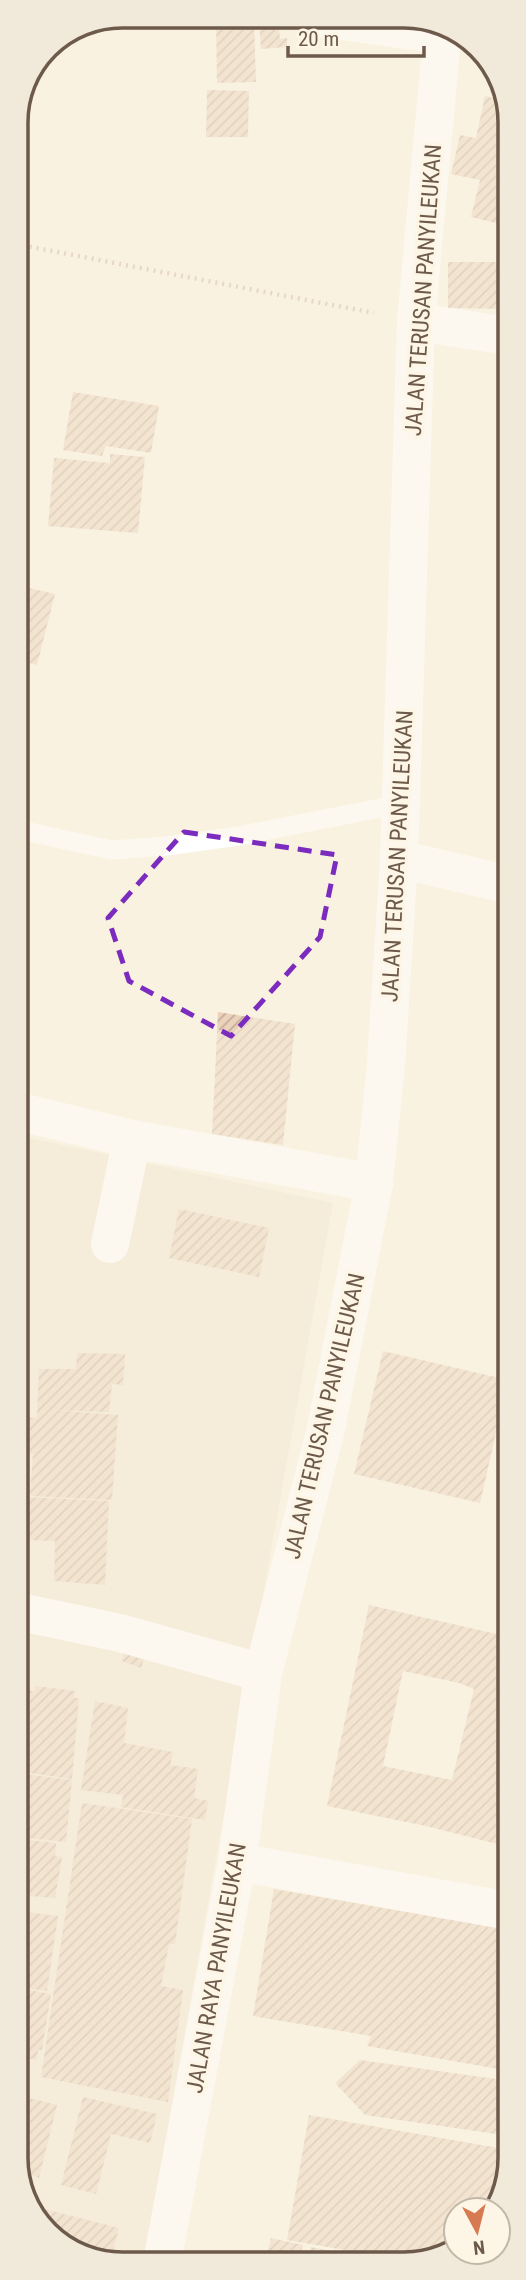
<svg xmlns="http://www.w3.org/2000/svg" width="526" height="2280" font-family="'Roboto Condensed',sans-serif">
  <defs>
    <pattern id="building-hatch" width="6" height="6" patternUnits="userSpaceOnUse" patternTransform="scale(1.75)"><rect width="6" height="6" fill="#ecd2bb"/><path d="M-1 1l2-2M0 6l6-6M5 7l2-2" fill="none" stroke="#c3ad9a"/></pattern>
  </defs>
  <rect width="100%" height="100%" fill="#f9f2e1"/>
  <path fill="#f0e4d0" d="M 16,1135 L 333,1203 L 144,2262 L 101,2262 L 42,2228 L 17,2171 Z"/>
  <g fill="url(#building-hatch)" fill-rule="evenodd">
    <path d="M 254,19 L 256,82 L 217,83 L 216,20 Z"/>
    <path d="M 278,20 L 280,39 L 287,38 L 287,47 L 261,49 L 259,22 Z"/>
    <path d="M 207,90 L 249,91 L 248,137 L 206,137 Z"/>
    <path d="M 485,96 L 506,101 L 509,109 L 508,226 L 471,217 L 480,180 L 451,174 L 460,135 L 476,138 Z"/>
    <path d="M 448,262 L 506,262 L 506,309 L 448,308 Z"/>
    <path d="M 73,392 L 159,406 L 151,453 L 106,446 L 102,456 L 63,450 Z"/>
    <path d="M 110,454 L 145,457 L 138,533 L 48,526 L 54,458 L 110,463 Z"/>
    <path d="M 16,585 L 55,594 L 37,665 L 16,660 Z"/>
    <path d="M 218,1012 L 295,1024 L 283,1145 L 212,1134 Z"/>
    <path d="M 179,1209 L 269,1228 L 259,1277 L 169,1258 Z"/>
    <path d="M 383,1351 L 508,1380 L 480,1503 L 354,1474 Z"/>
    <path d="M 77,1353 L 125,1354 L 123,1385 L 112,1384 L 109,1412 L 52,1410 L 118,1415 L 112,1500 L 32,1496 L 30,1493 L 33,1454 L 24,1454 L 27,1417 L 37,1418 L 39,1369 L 76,1369 Z"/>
    <path d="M 25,1497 L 109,1501 L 105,1585 L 54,1581 L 55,1541 L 30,1540 L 30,1521 L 24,1521 Z"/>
    <path d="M 369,1605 L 510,1637 L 510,1807 L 501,1845 L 426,1826 L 327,1806 ZM 403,1671 L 459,1683 L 474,1689 L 452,1780 L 383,1766 Z"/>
    <path d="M 127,1642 L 147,1649 L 141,1668 L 122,1661 Z"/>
    <path d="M 36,1686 L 75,1691 L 74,1698 L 79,1698 L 72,1779 L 16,1771 L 16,1689 L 35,1691 Z"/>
    <path d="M 95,1701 L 128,1708 L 124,1743 L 173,1752 L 170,1765 L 198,1769 L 194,1798 L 208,1801 L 205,1820 L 121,1807 L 123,1795 L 81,1790 Z"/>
    <path d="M 21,1774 L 72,1780 L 66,1842 L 17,1837 L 16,1787 L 19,1787 Z"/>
    <path d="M 82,1803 L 192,1819 L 175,1944 L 169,1944 L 161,1986 L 183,1990 L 168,2102 L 41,2077 Z"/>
    <path d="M 17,1839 L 56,1843 L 55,1856 L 62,1857 L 55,1898 L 17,1895 Z"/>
    <path d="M 274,1889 L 510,1930 L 510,2071 L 367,2046 L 371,2036 L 253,2016 Z"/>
    <path d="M 17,1911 L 58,1916 L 47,1991 L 17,1987 Z"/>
    <path d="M 17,1988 L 51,1994 L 42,2050 L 38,2050 L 37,2060 L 17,2056 Z"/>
    <path d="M 360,2060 L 510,2081 L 510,2136 L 365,2115 L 335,2083 Z"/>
    <path d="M 17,2095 L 57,2105 L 39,2178 L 17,2171 Z"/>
    <path d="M 83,2097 L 157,2114 L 150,2143 L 111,2134 L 96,2194 L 61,2185 Z"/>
    <path d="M 309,2115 L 510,2150 L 510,2165 L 491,2210 L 456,2210 L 456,2243 L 419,2263 L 287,2240 Z"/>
    <path d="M 32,2206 L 119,2228 L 110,2262 L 101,2262 L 42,2228 Z"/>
    <path d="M 271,2238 L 303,2245 L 300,2263 L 265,2263 Z"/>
    <path d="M 311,2247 L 386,2262 L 386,2263 L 307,2263 Z"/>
  </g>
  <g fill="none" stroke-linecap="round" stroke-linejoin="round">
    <path stroke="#d0b69f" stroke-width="4.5" stroke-dasharray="2 5" stroke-linecap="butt" d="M 16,244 L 374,313"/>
    <path stroke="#fff" stroke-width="19" d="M 16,829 L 111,850 L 167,846 L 238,836 L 401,804"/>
    <g stroke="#fff" stroke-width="38">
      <path d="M 320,18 L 442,35"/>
      <path d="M 416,322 L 509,336"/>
      <path d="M 399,859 L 510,885"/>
      <path d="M 16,1111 L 132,1139 L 374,1183"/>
      <path d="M 110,1244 L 132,1139"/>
      <path d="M 16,1611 L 120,1633 L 263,1673"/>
      <path d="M 237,1862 L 510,1911"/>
      <path d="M 162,2262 L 237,1862 L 263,1673 L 326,1429 L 374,1183 L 386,1064 L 399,859 L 416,322 L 443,27"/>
    </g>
  </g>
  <path d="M0 0H526V2280H0ZM 184,832 L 337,855 L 320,937 L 231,1036 L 129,981 L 108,918 Z" fill="#f9f2e1" fill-opacity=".55" fill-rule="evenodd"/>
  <path fill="none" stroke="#7b2cbf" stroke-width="5" stroke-dasharray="14 9" stroke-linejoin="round" d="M 184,832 L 337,855 L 320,937 L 231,1036 L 129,981 L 108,918 Z"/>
  <g text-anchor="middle" stroke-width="7" stroke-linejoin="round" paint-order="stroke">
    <g font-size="23" fill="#6d5a4a" stroke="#fdf6e6">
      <text transform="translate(423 290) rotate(-86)" y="8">JALAN TERUSAN PANYILEUKAN</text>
      <text transform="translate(397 856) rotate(-87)" y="8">JALAN TERUSAN PANYILEUKAN</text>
      <text transform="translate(324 1416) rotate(-77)" y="8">JALAN TERUSAN PANYILEUKAN</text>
      <text transform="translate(216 1968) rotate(-80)" y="8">JALAN RAYA PANYILEUKAN</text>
    </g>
  </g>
  <path d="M0 0H526V2280H0ZM122 28H404A94 94 0 0 1 498 122V2158A94 94 0 0 1 404 2252H122A94 94 0 0 1 28 2158V122A94 94 0 0 1 122 28Z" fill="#f1eada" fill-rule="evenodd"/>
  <path fill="none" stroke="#6d5a4a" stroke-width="3.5" d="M122 28H404A94 94 0 0 1 498 122V2158A94 94 0 0 1 404 2252H122A94 94 0 0 1 28 2158V122A94 94 0 0 1 122 28Z"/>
  <g transform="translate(477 2231) rotate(173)"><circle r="33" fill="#fdf6e6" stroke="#c3b8a8" stroke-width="2"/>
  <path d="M0-5L12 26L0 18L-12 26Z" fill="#d87a51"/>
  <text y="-10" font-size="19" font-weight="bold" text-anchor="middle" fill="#6d5a4a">N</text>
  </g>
  <path d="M288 46v10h136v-10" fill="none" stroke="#6d5a4a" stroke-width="3.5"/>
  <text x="298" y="46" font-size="21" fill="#6d5a4a" stroke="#fdf6e6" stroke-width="5" paint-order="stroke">20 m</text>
</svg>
